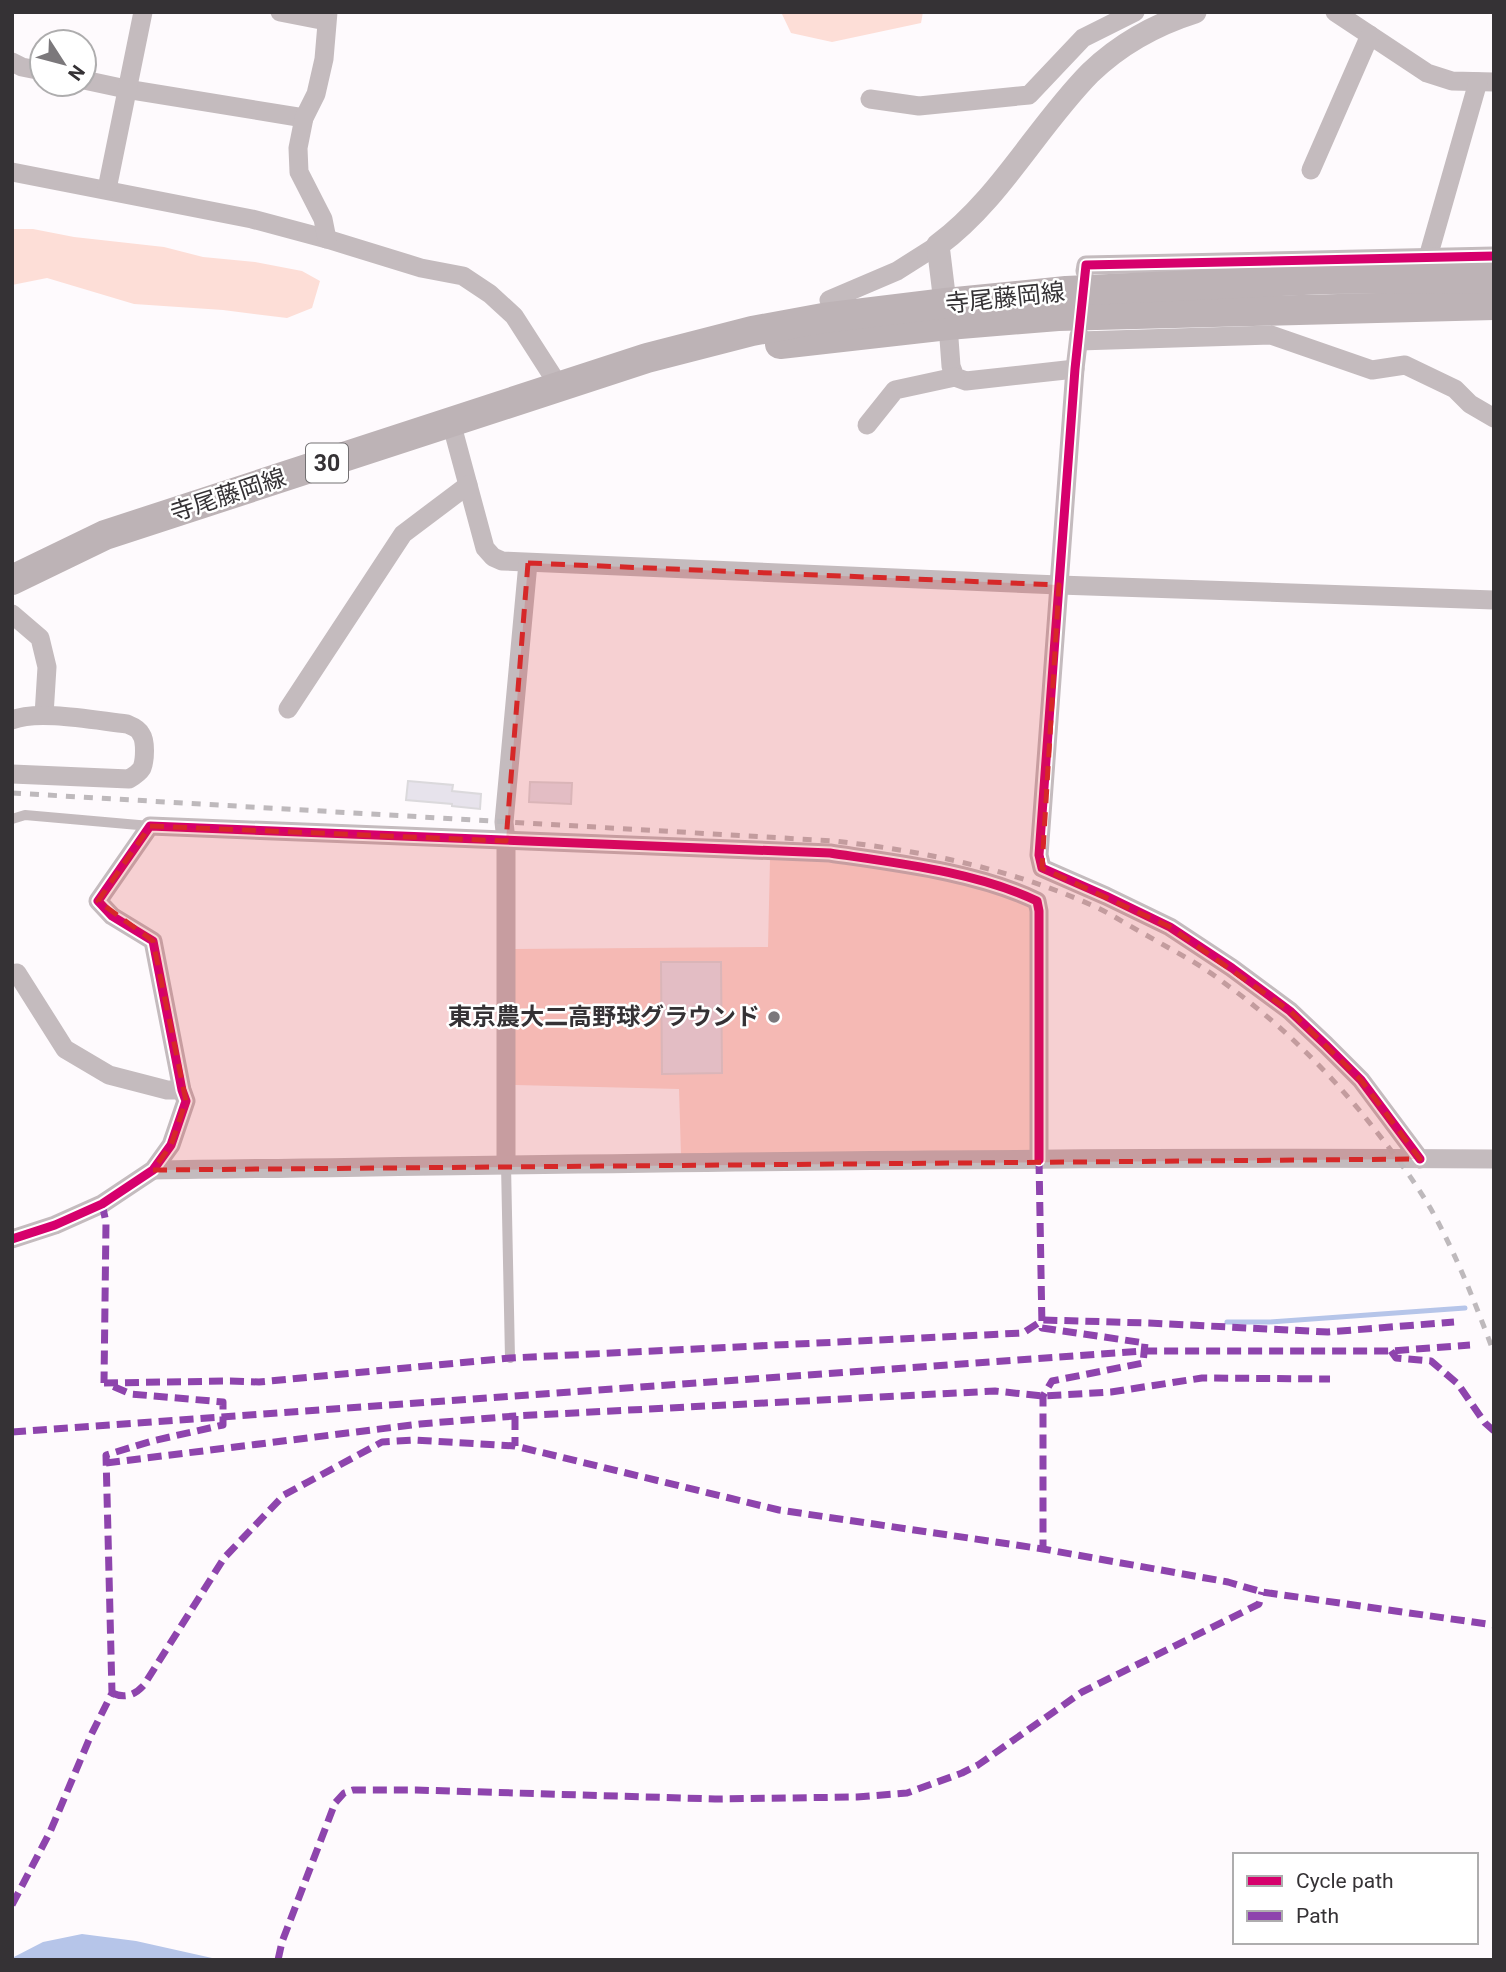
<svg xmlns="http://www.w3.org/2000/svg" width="1506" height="1972" font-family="Roboto,'Noto Sans JP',sans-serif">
  <rect width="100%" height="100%" fill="#fefafd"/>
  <g fill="#fdded7">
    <path d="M 781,12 L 923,12 L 921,23 L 832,42 L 791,33 Z"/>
    <path d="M 12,229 L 33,229 L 74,237 L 164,247 L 203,257 L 255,262 L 302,271 L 320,281 L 312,308 L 287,318 L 223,310 L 134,304 L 47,278 L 12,285 Z"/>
    <path d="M 770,860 L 845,861 L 931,874 L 1024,902 L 1031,907 L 1034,1151 L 681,1155 L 679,1089 L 515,1085 L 513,949 L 768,947 Z"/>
  </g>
  <path fill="#b6c5e9" d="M 82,1934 L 136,1941 L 221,1960 L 12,1960 L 12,1958 L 43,1942 Z"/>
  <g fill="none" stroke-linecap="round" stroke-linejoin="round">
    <path stroke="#b6c5e9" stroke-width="5" d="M 1227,1322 L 1269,1322 L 1465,1308"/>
  </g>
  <g fill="#e7e3ec" stroke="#dbd9dc" stroke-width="2">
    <path d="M 408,781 L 453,785 L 452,791 L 481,794 L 480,809 L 452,806 L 452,804 L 406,800 Z"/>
    <path d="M 530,782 L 572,783 L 571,804 L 529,802 Z"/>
    <path d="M 661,962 L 721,962 L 722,1073 L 662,1074 Z"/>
  </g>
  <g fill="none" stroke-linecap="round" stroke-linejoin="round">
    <g stroke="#c4bbbe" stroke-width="10">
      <path d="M 12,819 L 25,815 L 150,826"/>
      <path d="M 506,1165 L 510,1358"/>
    </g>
    <g stroke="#c4bbbe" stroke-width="19">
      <path d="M 280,12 L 326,21"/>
      <path d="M 1335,12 L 1427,73 L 1452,81 L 1494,82"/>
      <path d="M 12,62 L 22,67 L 42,71"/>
      <path d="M 84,80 L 126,89 L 304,118"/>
      <path d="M 870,99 L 919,106 L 1029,95 L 1083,38 L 1135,12"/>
      <path d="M 1311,170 L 1370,35"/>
      <path d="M 12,172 L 252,219 L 327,239 L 421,268 L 463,276 L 490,294 L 514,316 L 559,386"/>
      <path d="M 107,189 L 143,12"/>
      <path d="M 327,239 L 323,219 L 299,172 L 298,148 L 304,118 L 316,94 L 324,59 L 328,12"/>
      <path d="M 1428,257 L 1478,82"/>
      <path d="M 1085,271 L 1086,265 L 1494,256"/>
      <path d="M 829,300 L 897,271 L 938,245"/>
      <path d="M 948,325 L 951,366 L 955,377 L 966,381 L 1075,369"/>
      <path d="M 1079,335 L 1075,369 L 1039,855 L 1042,868 L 1106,896 L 1170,927 L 1232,968 L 1290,1011 L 1326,1045 L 1361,1080 L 1420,1159"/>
      <path d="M 1079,341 L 1271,335 L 1372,370 L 1405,365 L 1455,389 L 1470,404 L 1494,418"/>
      <path d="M 451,422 L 485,548 L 493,557 L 502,561 L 1059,585 L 1494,600"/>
      <path d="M 867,425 L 895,390 L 955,377"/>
      <path d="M 12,614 L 40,638 L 47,667 L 44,715"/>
      <path d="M 288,709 L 403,534 L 468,485"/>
      <path d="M 12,720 C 38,709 98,721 127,724 C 132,726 139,729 141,734 C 146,741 145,760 142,768 C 139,773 134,776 129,779 L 12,774"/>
      <path d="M 17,973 L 65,1049 L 109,1075 L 167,1090 L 182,1090"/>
      <path d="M 506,1165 L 506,841 L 504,822 L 528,563"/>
      <path d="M 153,1170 C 600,1164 1047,1156 1494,1159"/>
      <path d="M 12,1239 L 55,1225 L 102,1204 L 153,1170 L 171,1145 L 186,1101 L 182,1090 L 153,941 L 112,916 L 98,901 L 150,826 L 830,853 C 897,863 977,872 1037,901 L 1039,911 L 1039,1160"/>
    </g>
    <path stroke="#c4bbbe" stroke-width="23" d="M 947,319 L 938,245 C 1000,199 1036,128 1090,73 C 1119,45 1157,24 1195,12"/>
    <g stroke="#bdb3b6" stroke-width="30">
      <path d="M 780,344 L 948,325 L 1058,316 L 1494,305"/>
      <path d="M 12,580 L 105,535 L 647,358 L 752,331 L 823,318 L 946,303 L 1066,291 L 1326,279 L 1494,278"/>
    </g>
    <path stroke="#beb9bc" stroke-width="5" stroke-dasharray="9 9" stroke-linecap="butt" d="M 12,793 L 834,841 C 924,851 1017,870 1100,909 C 1116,917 1131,927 1146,935 C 1172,950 1200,964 1223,982 C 1277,1021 1323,1066 1365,1117 C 1391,1150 1418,1184 1438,1222 C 1460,1264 1477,1308 1494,1353"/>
    <g stroke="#8e44ad" stroke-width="7" stroke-dasharray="14 7" stroke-linecap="butt">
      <path d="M 1039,1160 L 1042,1328 L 1145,1343 L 1143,1363 L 1052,1381 L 1043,1396 L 1043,1549"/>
      <path d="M 102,1204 L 106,1222 L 104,1383"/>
      <path d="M 1391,1351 L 1396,1358 L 1431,1361 L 1458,1384 L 1485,1423 L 1494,1431"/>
      <path d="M 104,1383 L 230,1381 L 259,1382 L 510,1358 L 1023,1333 L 1043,1320 L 1149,1323 L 1328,1332 L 1454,1322"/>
      <path d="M 515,1416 L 515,1446"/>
      <path d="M 12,1432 L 1144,1351 L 1391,1351 L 1470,1345"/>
      <path d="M 106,1463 L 420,1424 L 515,1416 L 995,1391 L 1043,1396 L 1111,1392 L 1202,1378 L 1330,1379"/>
      <path d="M 112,1693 C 125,1699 135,1695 144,1685 L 224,1558 L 284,1495 L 382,1442 L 414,1440 L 515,1446 L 779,1510 L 1043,1549 L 1228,1582 L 1262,1592 L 1494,1625"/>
      <path d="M 12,1905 L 50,1832 L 91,1735 L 112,1693 L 106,1455 L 152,1441 L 223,1425 L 223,1402 L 131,1394 L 110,1385"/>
      <path d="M 278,1960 L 282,1942 L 335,1803 L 344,1793 L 353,1790 L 416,1790 L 715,1799 L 857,1797 L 907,1793 L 962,1773 L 978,1765 L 1082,1692 L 1259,1604 L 1262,1592"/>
    </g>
    <g stroke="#fff" stroke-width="13">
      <g id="cycleway">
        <path d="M 1420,1159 L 1361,1080 L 1326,1045 L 1290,1011 L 1232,968 L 1170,927 L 1106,896 L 1042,868 L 1039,855 L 1075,369 L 1086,265 L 1494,256"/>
        <path d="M 12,1239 L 55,1225 L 102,1204 L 153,1170 L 171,1145 L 186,1101 L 182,1090 L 153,941 L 112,916 L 98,901 L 150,826 L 830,853 C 897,863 977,872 1037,901 L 1039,911 L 1039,1160"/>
      </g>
    </g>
    <use href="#cycleway" stroke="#d6006c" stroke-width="9"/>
  </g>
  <path fill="#d62828" fill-opacity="0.2" stroke="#d62828" stroke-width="5" stroke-dasharray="14 9" stroke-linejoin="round" d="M 528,563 L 1059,585 L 1042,868 L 1170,927 L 1290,1011 L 1361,1080 L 1420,1159 L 153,1170 L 171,1145 L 186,1101 L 153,941 L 98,901 L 150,826 L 506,841 Z"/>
  <circle fill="#7b787b" stroke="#fff" stroke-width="2.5" cx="774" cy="1017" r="7"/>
  <g text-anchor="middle" stroke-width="5" stroke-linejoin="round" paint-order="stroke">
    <rect fill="#fff" stroke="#727072" stroke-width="2" x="306" y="443.5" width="42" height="39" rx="5"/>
    <g font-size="23" font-weight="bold" fill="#353235">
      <text x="327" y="471">30</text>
    </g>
    <g font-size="24" fill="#353235" stroke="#fff">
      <text transform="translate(1005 298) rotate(-6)" y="8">寺尾藤岡線</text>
      <text transform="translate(228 495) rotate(-18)" y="8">寺尾藤岡線</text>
    </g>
    <g font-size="24" font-weight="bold" fill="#353235" stroke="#fff" text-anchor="end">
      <text x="760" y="1025">東京農大二高野球グラウンド</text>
    </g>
  </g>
  <rect width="1506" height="1972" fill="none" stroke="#353235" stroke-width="28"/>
  <rect x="1233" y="1853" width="245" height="91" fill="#ffffff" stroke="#aeadae" stroke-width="2"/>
  <rect x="1247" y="1876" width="35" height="10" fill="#d6006c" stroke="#aeadae" stroke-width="2"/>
  <text x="1296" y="1888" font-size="21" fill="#353235">Cycle path</text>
  <rect x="1247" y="1911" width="35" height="10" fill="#8e44ad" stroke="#aeadae" stroke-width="2"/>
  <text x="1296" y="1923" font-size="21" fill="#353235">Path</text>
  <g transform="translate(63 63) rotate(126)"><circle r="33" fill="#ffffff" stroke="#aeadae" stroke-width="2"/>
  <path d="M0-5L12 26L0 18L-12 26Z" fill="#7b787b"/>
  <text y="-10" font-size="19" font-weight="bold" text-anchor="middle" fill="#353235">N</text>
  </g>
</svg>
